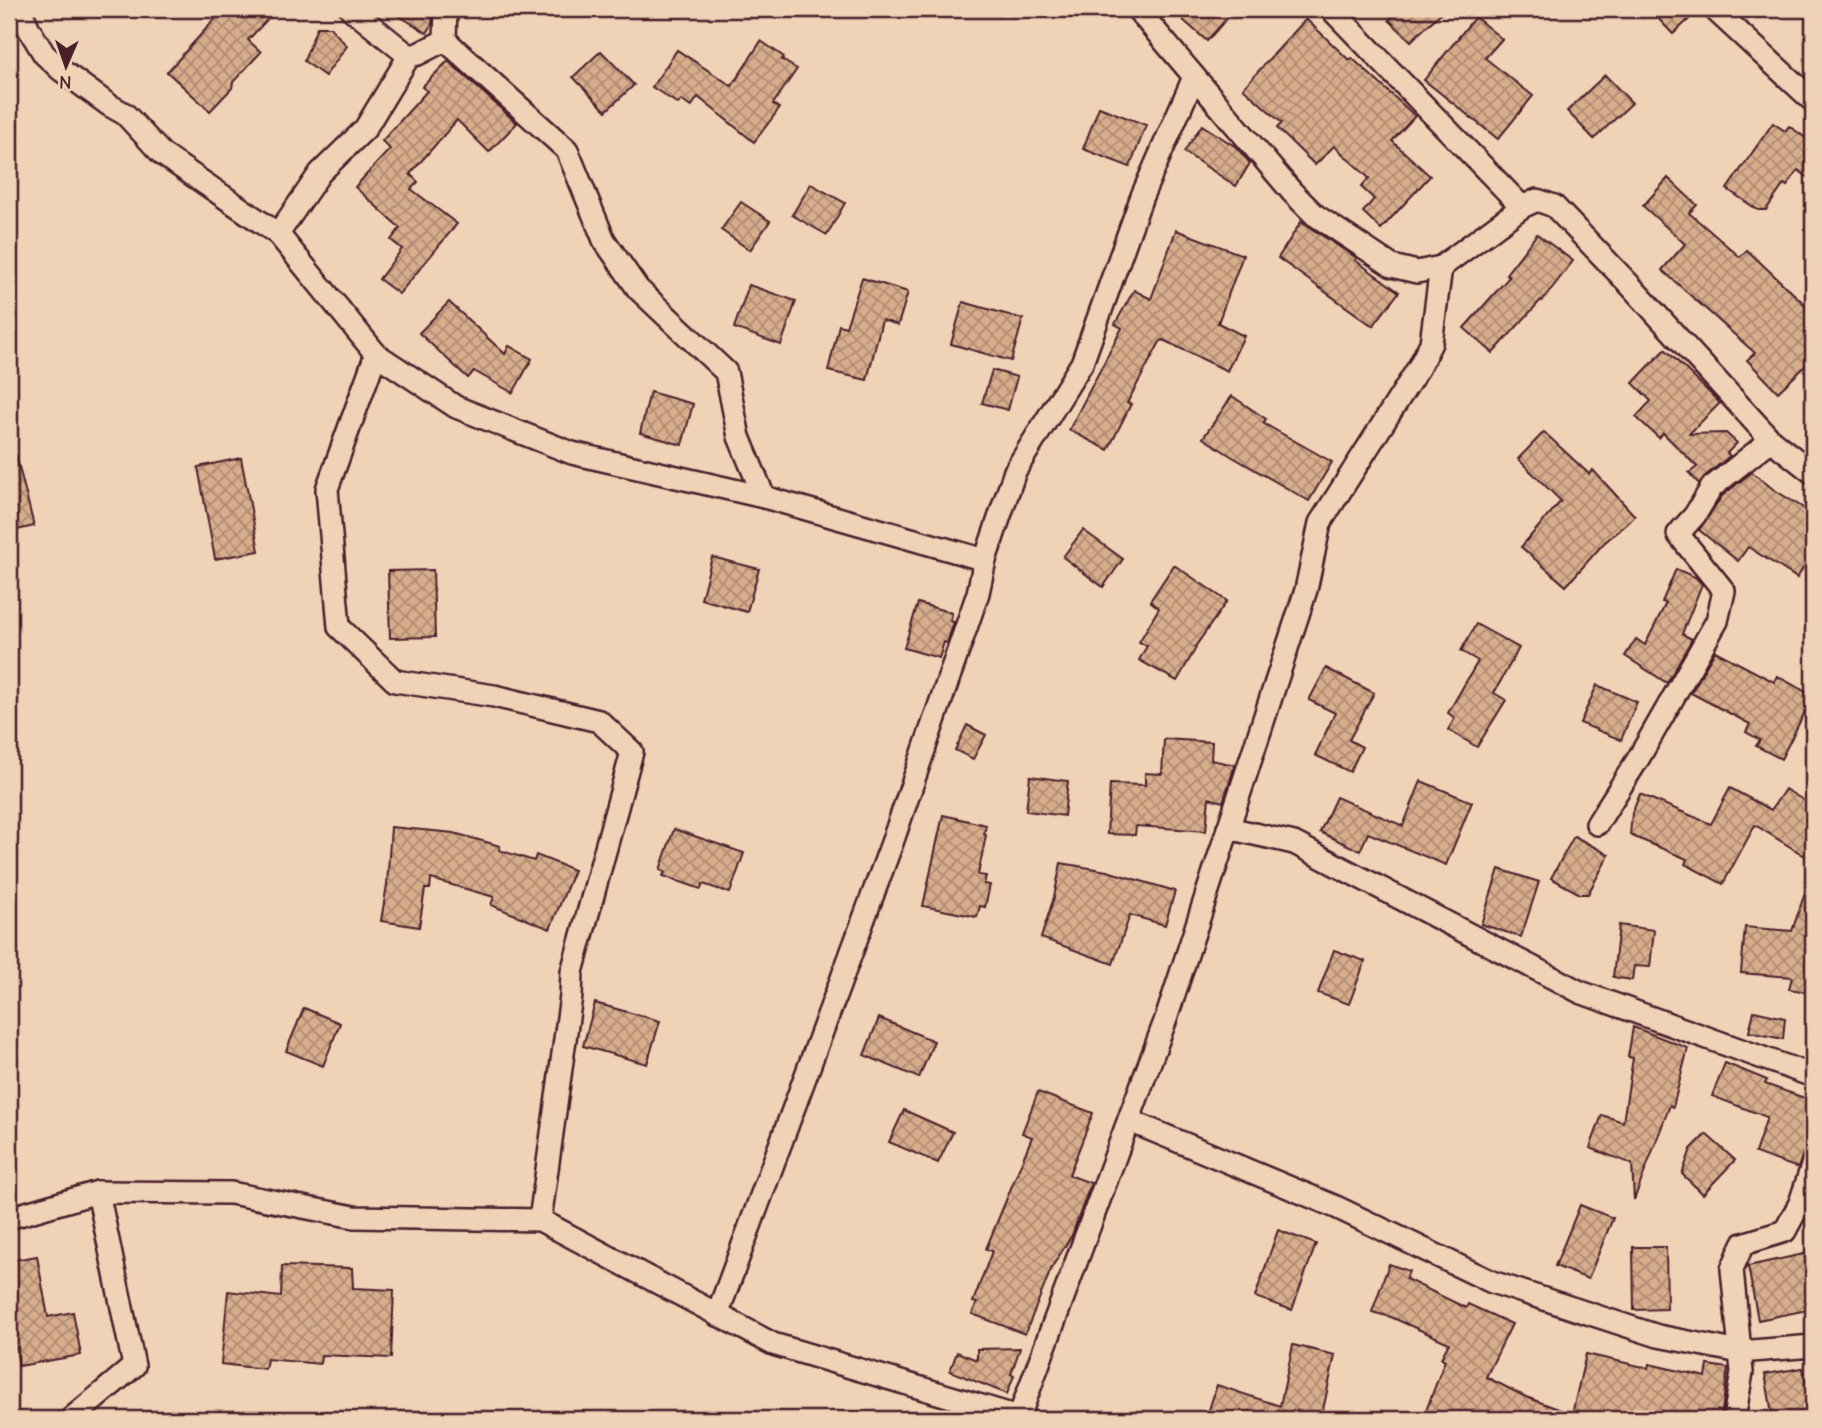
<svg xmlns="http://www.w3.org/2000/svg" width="1822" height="1428" font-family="'Comic Neue',sans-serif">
  <defs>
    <pattern id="building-cross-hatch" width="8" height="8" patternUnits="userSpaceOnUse" patternTransform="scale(1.75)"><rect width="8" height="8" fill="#d7ad8c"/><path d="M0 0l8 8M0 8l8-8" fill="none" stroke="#b08c73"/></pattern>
  </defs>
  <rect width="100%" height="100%" fill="#f0d3b6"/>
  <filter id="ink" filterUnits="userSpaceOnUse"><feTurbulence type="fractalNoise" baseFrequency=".0143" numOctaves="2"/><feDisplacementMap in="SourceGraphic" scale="14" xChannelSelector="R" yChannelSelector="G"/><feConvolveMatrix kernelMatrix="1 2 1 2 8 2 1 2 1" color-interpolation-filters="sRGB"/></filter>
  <g filter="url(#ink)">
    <g fill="url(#building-cross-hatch)" stroke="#4a1f2b" stroke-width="2">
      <path d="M 224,9 L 277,9 L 248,40 L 261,52 L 233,82 L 232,88 L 210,111 L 167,72 Z"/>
      <path d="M 388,9 L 433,9 L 432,25 L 427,33 Z"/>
      <path d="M 1194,9 L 1235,9 L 1207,41 L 1183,20 Z"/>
      <path d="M 1400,9 L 1445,9 L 1411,41 L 1389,20 Z"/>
      <path d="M 1649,9 L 1700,9 L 1673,34 Z"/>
      <path d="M 1475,17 L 1502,39 L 1485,58 L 1533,96 L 1498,139 L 1424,80 Z"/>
      <path d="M 1306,19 L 1349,60 L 1352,58 L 1415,116 L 1392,141 L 1430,176 L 1381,229 L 1363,212 L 1374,199 L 1361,187 L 1369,178 L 1334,146 L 1315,165 L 1277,128 L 1282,123 L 1243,88 Z"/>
      <path d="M 317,27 L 330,27 L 347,46 L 325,76 L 304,61 Z"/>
      <path d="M 761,41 L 784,57 L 782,60 L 797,69 L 773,104 L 779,108 L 776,113 L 754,142 L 698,97 L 691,107 L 681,100 L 678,104 L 652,87 L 677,50 L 732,86 Z"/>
      <path d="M 601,51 L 634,85 L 606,111 L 573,77 Z"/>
      <path d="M 448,61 L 517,123 L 489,152 L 457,120 L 410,174 L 418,182 L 411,189 L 457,224 L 399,294 L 379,279 L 402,249 L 391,240 L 400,228 L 355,187 L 390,149 L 382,141 L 427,91 L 422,87 Z"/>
      <path d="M 1605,75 L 1632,103 L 1594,139 L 1567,111 Z"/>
      <path d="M 1099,107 L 1146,125 L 1130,167 L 1083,149 Z"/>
      <path d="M 1773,123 L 1785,131 L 1789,126 L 1813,143 L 1813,181 L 1798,170 L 1787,186 L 1784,184 L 1766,210 L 1758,210 L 1727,189 Z"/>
      <path d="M 1202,125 L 1236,147 L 1250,163 L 1236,186 L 1184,152 Z"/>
      <path d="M 1668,178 L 1697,205 L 1689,213 L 1740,257 L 1747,250 L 1813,312 L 1813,359 L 1778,392 L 1747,360 L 1755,353 L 1662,270 L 1685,244 L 1643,206 Z"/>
      <path d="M 811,184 L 845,203 L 827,235 L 792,215 Z"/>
      <path d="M 741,202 L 770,221 L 750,250 L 721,230 Z"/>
      <path d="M 1301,222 L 1357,258 L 1355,260 L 1399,292 L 1373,326 L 1278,258 Z"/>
      <path d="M 1176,230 L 1243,255 L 1218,323 L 1244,336 L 1227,371 L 1163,340 L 1160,342 L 1127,403 L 1131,404 L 1108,450 L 1069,430 L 1122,328 L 1115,324 L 1134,290 L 1151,299 Z"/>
      <path d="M 1537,234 L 1573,261 L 1542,301 L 1541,300 L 1493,353 L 1464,328 L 1510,276 L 1506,274 Z"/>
      <path d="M 862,278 L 908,292 L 898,325 L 882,320 L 867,380 L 828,371 L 839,325 L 846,327 Z"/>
      <path d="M 749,285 L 796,301 L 781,345 L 734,328 Z"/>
      <path d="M 449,302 L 505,354 L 509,346 L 532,359 L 513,393 L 474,371 L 468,378 L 419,333 Z"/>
      <path d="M 963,302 L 1023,319 L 1011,361 L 951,344 Z"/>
      <path d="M 1665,349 L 1720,403 L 1689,434 L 1726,433 L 1737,443 L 1727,453 L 1730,456 L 1704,477 L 1699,484 L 1689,473 L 1697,467 L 1663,433 L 1659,438 L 1636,417 L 1651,401 L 1633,383 Z"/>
      <path d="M 992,370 L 1017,377 L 1008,410 L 982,403 Z"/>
      <path d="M 650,392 L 693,404 L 682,445 L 640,433 Z"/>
      <path d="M 1232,396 L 1266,419 L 1263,423 L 1332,462 L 1309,501 L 1231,456 L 1203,438 Z"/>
      <path d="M 1544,432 L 1589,474 L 1593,470 L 1635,516 L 1603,544 L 1566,586 L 1521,547 L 1561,501 L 1518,459 Z"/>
      <path d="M 16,455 L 34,526 L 9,532 L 9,456 Z"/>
      <path d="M 241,458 L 259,551 L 215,559 L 198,467 Z"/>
      <path d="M 1752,472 L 1773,489 L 1813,514 L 1813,552 L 1797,578 L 1748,547 L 1738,561 L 1699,530 L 1722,496 Z"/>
      <path d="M 1083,530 L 1123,559 L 1103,587 L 1063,557 Z"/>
      <path d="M 712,557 L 759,569 L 747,612 L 701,599 Z"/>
      <path d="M 1174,565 L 1227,601 L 1195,647 L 1196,648 L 1177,681 L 1139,660 L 1147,646 L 1139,642 L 1159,608 L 1150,601 Z"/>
      <path d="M 1676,569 L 1695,577 L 1702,584 L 1682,634 L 1692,639 L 1667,683 L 1625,656 L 1636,639 L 1645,645 L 1666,603 L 1662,602 Z"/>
      <path d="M 433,570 L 435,637 L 390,638 L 388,571 Z"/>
      <path d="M 918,603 L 952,613 L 950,621 L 954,622 L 947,643 L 944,642 L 939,658 L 904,648 Z"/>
      <path d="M 1476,624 L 1519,648 L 1494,693 L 1506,700 L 1477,747 L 1448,730 L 1455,718 L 1448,713 L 1478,661 L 1461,651 Z"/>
      <path d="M 1715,651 L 1774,682 L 1777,676 L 1813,696 L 1781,759 L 1756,746 L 1760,740 L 1746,732 L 1750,724 L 1691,693 Z"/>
      <path d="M 1326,668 L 1374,693 L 1349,740 L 1362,747 L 1350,772 L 1315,755 L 1335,713 L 1309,700 Z"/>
      <path d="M 1597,685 L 1637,702 L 1621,740 L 1580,723 Z"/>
      <path d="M 967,725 L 986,735 L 973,759 L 955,750 Z"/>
      <path d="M 1164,739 L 1212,742 L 1211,760 L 1235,765 L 1223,802 L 1209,798 L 1206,831 L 1136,826 L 1135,835 L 1107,834 L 1110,784 L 1145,785 L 1145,773 L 1162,774 Z"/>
      <path d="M 1030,776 L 1068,781 L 1064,816 L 1026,811 Z"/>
      <path d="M 1421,781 L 1472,802 L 1446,865 L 1368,833 L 1360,851 L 1320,832 L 1336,797 L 1403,826 Z"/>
      <path d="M 1730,788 L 1771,810 L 1785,789 L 1813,806 L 1813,861 L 1755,825 L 1723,884 L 1685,864 L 1687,859 L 1630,835 L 1632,813 L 1640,794 L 1711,824 Z"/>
      <path d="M 943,815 L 986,825 L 984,834 L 986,835 L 978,875 L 986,876 L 984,884 L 990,885 L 985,907 L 980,906 L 977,917 L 923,906 Z"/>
      <path d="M 391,827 L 454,833 L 500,846 L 499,850 L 534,861 L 536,855 L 574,870 L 550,929 L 491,905 L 494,897 L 431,879 L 430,889 L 425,889 L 419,927 L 381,921 L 387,885 Z"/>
      <path d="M 674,829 L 744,853 L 730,893 L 703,884 L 701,889 L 663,876 L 665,872 L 660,870 Z"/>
      <path d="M 1574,836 L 1609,855 L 1588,894 L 1580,894 L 1551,878 Z"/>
      <path d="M 1061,863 L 1107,871 L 1175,891 L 1165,925 L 1130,915 L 1113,964 L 1041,938 L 1054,897 Z"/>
      <path d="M 1499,869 L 1539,882 L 1521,937 L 1481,924 Z"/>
      <path d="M 1809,881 L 1813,881 L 1813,993 L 1789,989 L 1792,977 L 1741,973 L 1745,927 L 1792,931 Z"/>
      <path d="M 1619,925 L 1654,930 L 1650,967 L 1634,966 L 1632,980 L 1613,977 Z"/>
      <path d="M 1334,950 L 1365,961 L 1349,1004 L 1318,993 Z"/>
      <path d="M 595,1003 L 660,1021 L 647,1064 L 583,1046 Z"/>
      <path d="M 304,1008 L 340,1023 L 323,1066 L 286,1051 Z"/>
      <path d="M 1754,1011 L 1785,1018 L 1783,1039 L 1749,1032 Z"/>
      <path d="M 879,1018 L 934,1041 L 919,1078 L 864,1055 Z"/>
      <path d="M 1633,1027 L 1688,1048 L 1673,1107 L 1670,1105 L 1634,1200 L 1632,1164 L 1590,1148 L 1602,1115 L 1623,1122 L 1633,1058 L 1628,1057 Z"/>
      <path d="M 1725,1063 L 1767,1080 L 1765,1084 L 1813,1101 L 1813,1126 L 1798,1168 L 1755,1153 L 1767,1117 L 1712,1096 Z"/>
      <path d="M 1038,1092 L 1093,1113 L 1069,1175 L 1091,1183 L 1072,1235 L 1052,1267 L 1025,1334 L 972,1314 L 977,1303 L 973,1302 L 992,1251 L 986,1249 L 1032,1137 L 1022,1133 Z"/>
      <path d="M 904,1110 L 953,1132 L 938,1163 L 889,1142 Z"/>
      <path d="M 1706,1134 L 1735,1160 L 1703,1194 L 1682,1174 L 1691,1149 Z"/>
      <path d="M 1580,1205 L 1613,1218 L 1588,1279 L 1555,1266 Z"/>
      <path d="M 1278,1230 L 1316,1244 L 1292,1310 L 1255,1297 Z"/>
      <path d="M 1633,1247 L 1666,1247 L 1667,1309 L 1634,1310 Z"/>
      <path d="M 1813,1252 L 1813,1309 L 1758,1320 L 1748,1266 Z"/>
      <path d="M 37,1256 L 48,1317 L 73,1312 L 81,1355 L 19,1366 L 9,1305 L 9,1261 Z"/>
      <path d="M 1389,1264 L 1409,1271 L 1406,1279 L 1466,1308 L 1468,1304 L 1512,1324 L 1486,1377 L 1526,1397 L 1572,1414 L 1586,1354 L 1648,1368 L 1649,1364 L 1706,1377 L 1708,1365 L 1728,1368 L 1721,1419 L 1423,1419 L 1445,1360 L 1441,1358 L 1449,1343 L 1391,1317 L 1372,1312 Z"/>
      <path d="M 282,1266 L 352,1268 L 353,1288 L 394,1290 L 391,1358 L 321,1355 L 320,1364 L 267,1359 L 265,1369 L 221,1364 L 228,1291 L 281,1297 Z"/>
      <path d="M 1293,1345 L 1335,1355 L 1321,1419 L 1206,1419 L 1217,1385 L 1280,1406 Z"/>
      <path d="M 1020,1348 L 1011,1374 L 1014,1375 L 1007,1394 L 950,1371 L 957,1352 L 977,1360 L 977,1349 Z"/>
      <path d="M 1803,1368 L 1811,1419 L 1773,1419 L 1765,1374 Z"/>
    </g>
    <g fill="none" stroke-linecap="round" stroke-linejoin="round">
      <g stroke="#4a1f2b" stroke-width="26">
        <g id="minor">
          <path d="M 20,9 L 29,29 L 44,54 L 61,70 L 109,105 L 125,114 L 162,154 L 278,234 L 320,173 L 365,129 L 409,56 L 418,54 L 445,40 L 446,9"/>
          <path d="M 351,9 L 409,56"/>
          <path d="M 1137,9 L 1292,192 L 1315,215 L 1392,266 L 1417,272 L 1441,267 L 1522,207 L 1537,200 L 1554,206 L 1628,283 L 1771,440 L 1813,473"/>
          <path d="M 1331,9 L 1522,207"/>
          <path d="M 1714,9 L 1813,101"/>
          <path d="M 445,40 L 567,150 L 604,240 L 638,289 L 726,372 L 739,437 L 764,497"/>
          <path d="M 278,234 L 376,354 L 456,407 L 572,453 L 764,497 L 985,560"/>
          <path d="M 376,354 L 327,489 L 339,627 L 395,681 L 494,696 L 599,721 L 632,752 L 572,972 L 571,996 L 540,1220"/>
          <path d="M 1597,824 L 1638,759 L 1717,621 L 1724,591 L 1678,534 L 1695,515 L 1712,487 L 1771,440"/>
          <path d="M 1228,828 L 1294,843 L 1580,992 L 1813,1076"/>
          <path d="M 1130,1121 L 1336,1207 L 1492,1282 L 1658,1336 L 1740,1352 L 1813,1346"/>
          <path d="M 9,1218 L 98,1192 L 231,1193 L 354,1217 L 540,1220 L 773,1344 L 1025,1419"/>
          <path d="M 717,1315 L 892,843 L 978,593 L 985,560 L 1015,471 L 1082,363 L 1142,196 L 1194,77"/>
          <path d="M 1019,1417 L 1167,1016 L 1306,590 L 1320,523 L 1419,367 L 1431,343 L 1441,267"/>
          <path d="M 71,1419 L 134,1366 L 98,1192"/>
          <path d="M 1734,1419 L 1742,1372 L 1732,1269 L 1743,1244 L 1785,1231 L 1800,1203 L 1813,1163"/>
        </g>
      </g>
      <use href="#minor" stroke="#f0d3b6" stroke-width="21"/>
    </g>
  </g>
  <rect width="1822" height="1428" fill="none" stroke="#f0d3b6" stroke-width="35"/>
  <rect x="18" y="18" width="1787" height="1393" fill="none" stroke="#4a1f2b" stroke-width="2.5" filter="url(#ink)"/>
  <g transform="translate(66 66) rotate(182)" stroke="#f0d3b6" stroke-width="5" paint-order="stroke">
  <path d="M0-5L12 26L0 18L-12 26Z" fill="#4a1f2b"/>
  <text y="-10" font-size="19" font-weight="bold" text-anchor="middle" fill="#4a1f2b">N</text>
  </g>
</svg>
